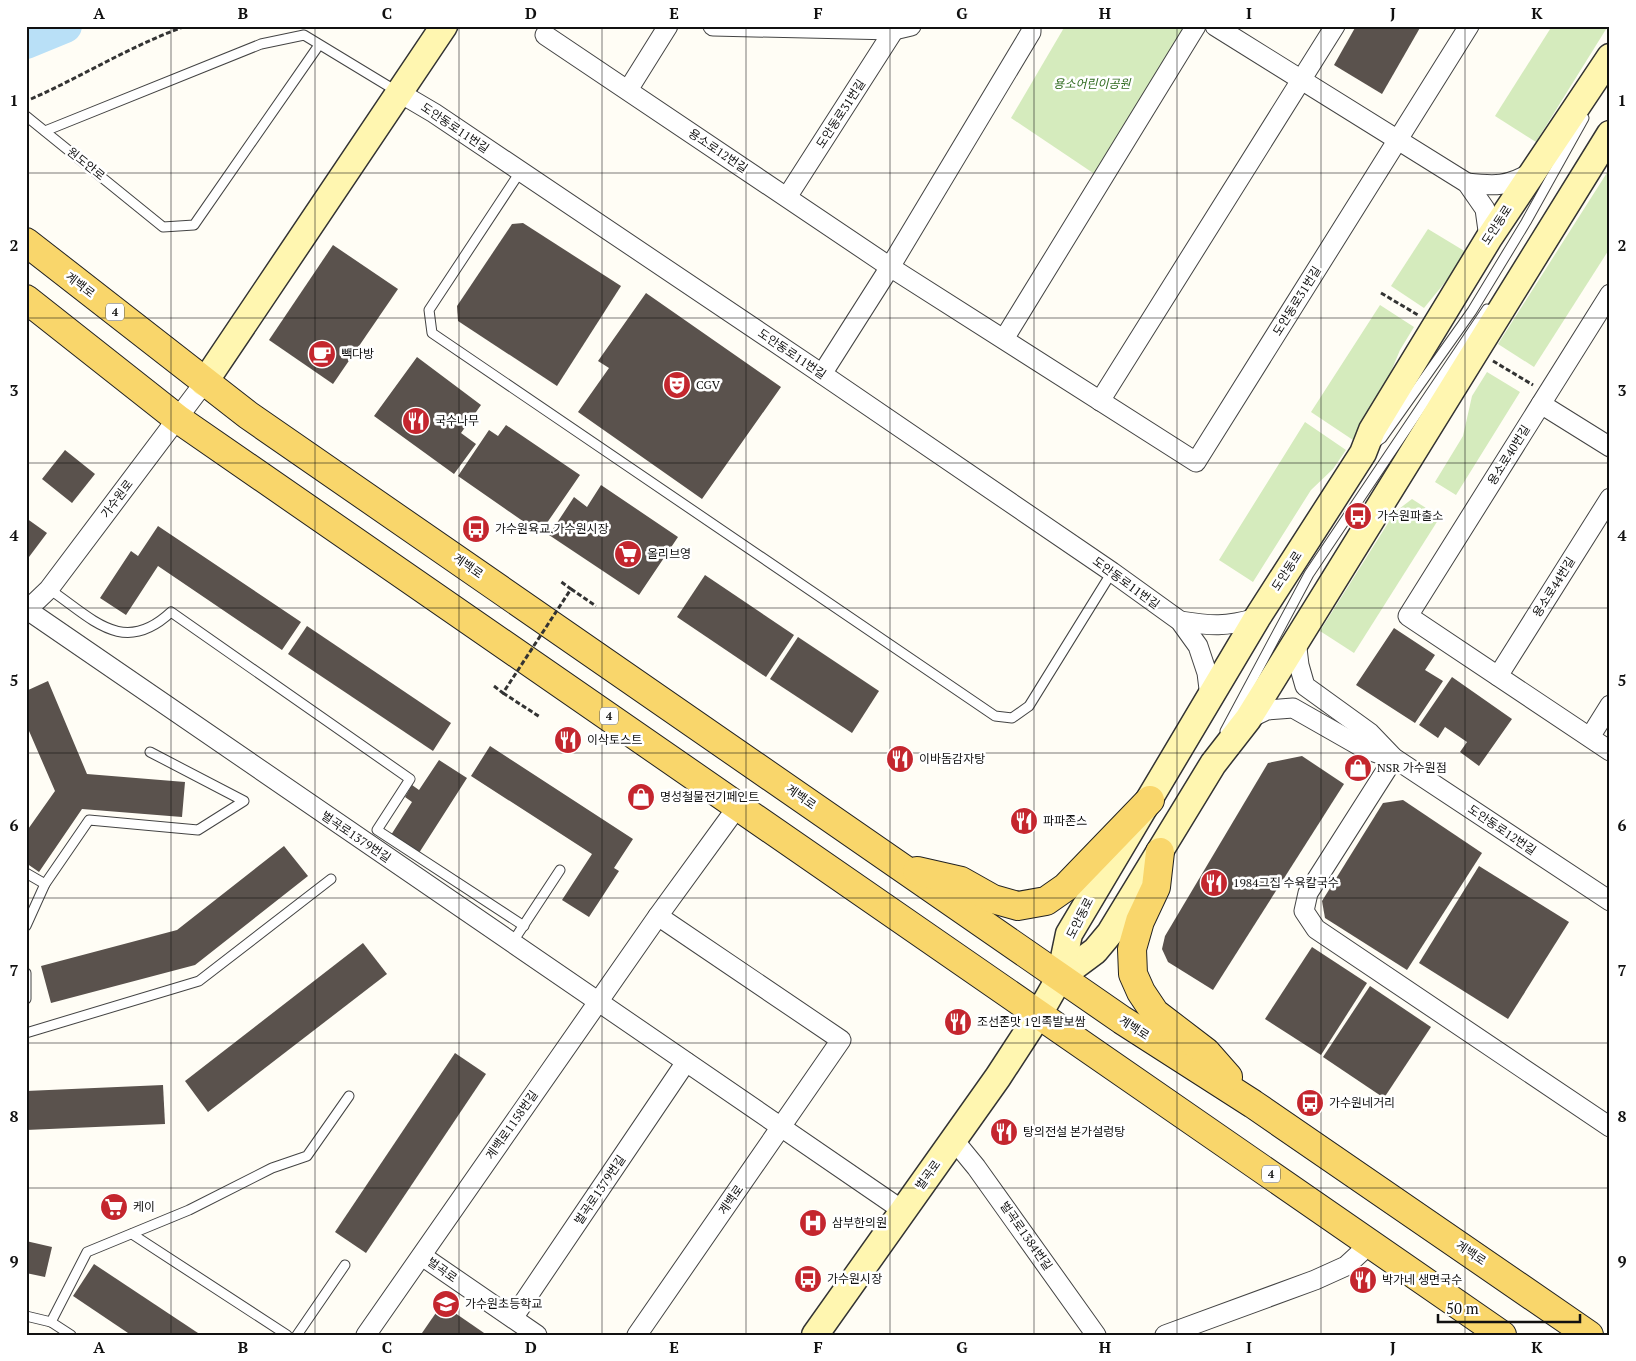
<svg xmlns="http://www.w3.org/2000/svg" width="1636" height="1361" font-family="'PT Serif','Noto Sans KR',serif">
  <rect width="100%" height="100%" fill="#fffdf5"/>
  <g fill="#d5ebbd">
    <path d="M 1065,26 L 1190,26 L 1099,177 L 1011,118 Z"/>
    <path d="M 1552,26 L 1608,26 L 1536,142 L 1495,116 Z"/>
    <path d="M 1610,168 L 1610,248 L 1534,367 L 1498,344 Z"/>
    <path d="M 1428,229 L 1466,252 L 1451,275 L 1424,308 L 1391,286 Z"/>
    <path d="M 1380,305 L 1414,327 L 1400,350 L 1383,391 L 1353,440 L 1311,412 Z"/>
    <path d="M 1487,372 L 1520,392 L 1456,495 L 1435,482 L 1463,436 L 1472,396 Z"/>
    <path d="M 1305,422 L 1346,450 L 1333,469 L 1311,490 L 1253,582 L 1219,560 Z"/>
    <path d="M 1412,499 L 1440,517 L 1354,653 L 1320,631 L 1395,512 Z"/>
  </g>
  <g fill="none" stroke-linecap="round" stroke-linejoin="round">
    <path stroke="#b9e0f7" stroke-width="34" d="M 26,42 L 65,26"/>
  </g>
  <g fill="#5a524d">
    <path d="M 1356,26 L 1421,26 L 1382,94 L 1334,65 Z"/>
    <path d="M 523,223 L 621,286 L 557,386 L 458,321 L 457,306 L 512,224 Z"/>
    <path d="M 333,245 L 398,289 L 333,384 L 269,340 Z"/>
    <path d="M 646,293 L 781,387 L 702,499 L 578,412 L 609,368 L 598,361 Z"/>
    <path d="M 417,357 L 481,405 L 461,433 L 476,444 L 454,474 L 374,416 Z"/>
    <path d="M 506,425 L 580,475 L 540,533 L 458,476 L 489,430 L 498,436 Z"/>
    <path d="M 65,450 L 95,474 L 72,503 L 42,479 Z"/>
    <path d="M 601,485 L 678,537 L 639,595 L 549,535 L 574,497 L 587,507 Z"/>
    <path d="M 26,518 L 47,533 L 26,561 Z"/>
    <path d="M 158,526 L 301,622 L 282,650 L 158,566 L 126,615 L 100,598 L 131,551 L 138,556 Z"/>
    <path d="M 705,575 L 794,635 L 766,677 L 677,617 Z"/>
    <path d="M 307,626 L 451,723 L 433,751 L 288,654 Z"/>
    <path d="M 1394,628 L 1435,655 L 1425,670 L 1443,681 L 1415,723 L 1356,685 Z"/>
    <path d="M 798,637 L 879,691 L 852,733 L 770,679 Z"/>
    <path d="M 1452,677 L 1512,719 L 1479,766 L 1460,752 L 1467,742 L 1445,727 L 1438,738 L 1419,725 Z"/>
    <path d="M 48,681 L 87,774 L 185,782 L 182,817 L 82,809 L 39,872 L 26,863 L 26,832 L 55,791 L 26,724 L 26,691 Z"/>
    <path d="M 490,746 L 633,839 L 614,868 L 619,871 L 589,917 L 562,900 L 592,854 L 471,776 Z"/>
    <path d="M 1302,756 L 1344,784 L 1213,990 L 1168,962 L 1162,949 L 1165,936 L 1268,763 Z"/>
    <path d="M 439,760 L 467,778 L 419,853 L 391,835 L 412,802 L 405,797 L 412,785 L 419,790 Z"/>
    <path d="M 1403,800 L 1482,853 L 1407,970 L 1325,918 L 1322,901 L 1383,803 Z"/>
    <path d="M 284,846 L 308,876 L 195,965 L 51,1003 L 41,966 L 177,930 Z"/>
    <path d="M 1479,866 L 1569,922 L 1508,1019 L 1419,963 Z"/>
    <path d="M 363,943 L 387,974 L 208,1112 L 185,1081 Z"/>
    <path d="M 1312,947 L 1367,983 L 1321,1055 L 1265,1019 Z"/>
    <path d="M 1370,986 L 1431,1027 L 1384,1098 L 1323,1057 Z"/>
    <path d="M 455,1053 L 486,1074 L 366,1253 L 335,1232 Z"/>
    <path d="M 163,1085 L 165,1124 L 26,1130 L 26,1091 Z"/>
    <path d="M 26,1241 L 52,1247 L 45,1277 L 26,1273 Z"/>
    <path d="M 94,1264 L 201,1335 L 131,1335 L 73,1296 Z"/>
    <path d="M 442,1304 L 487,1335 L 422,1333 Z"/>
  </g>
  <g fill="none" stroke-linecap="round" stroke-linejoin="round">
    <g stroke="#444" stroke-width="11">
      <g id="lane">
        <path d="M 26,116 L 163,227 L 194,225 L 319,45"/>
        <path d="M 45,131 L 261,44 L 304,35 L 398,92"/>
        <path d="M 520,172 L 429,310 L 432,333 L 995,716 L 1012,718 L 1029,706 L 1112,572"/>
        <path d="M 1375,443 L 1382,438 L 1472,311 L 1526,222 L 1584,118"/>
        <path d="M 49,589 C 92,618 123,657 171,612 L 410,779 L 377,830 L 524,926"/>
        <path d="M 1225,731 L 1309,574 L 1487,309"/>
        <path d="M 26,873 L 45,884"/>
        <path d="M 26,926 L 45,884 L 89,820 L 198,830 L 244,801 L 150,752"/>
        <path d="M 512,943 L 560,870"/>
        <path d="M 26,973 L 26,999"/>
        <path d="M 26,1033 L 199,981 L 331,879"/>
        <path d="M 132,1234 L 287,1335"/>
        <path d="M 26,1316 L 51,1322 L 71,1335"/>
        <path d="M 51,1322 L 87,1252 L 189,1210 L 272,1168 L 307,1156 L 349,1096"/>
        <path d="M 297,1335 L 345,1265"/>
      </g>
    </g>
    <g stroke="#444" stroke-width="21">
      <g id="street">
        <path d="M 713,26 L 894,30 L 911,26"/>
        <path d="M 1215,26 L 1467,183 L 1485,209 L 1489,238"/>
        <path d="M 545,35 L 890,267 L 1196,462 L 1469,26"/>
        <path d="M 628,90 L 668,26"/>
        <path d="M 400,93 L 434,113 L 822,374 L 1112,572 L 1180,621 L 1198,646 L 1207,673 L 1210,697"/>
        <path d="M 1467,183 C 1494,186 1508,187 1532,172"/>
        <path d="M 787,197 L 894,30"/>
        <path d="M 1610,294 L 1408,616 L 1610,751"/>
        <path d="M 1004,339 L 1196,26"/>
        <path d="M 822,374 L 890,267 L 1031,32 L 1031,26"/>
        <path d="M 1100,401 L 1335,26"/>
        <path d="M 1541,404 L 1610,447"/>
        <path d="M 26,609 L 902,1210"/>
        <path d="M 26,611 L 49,589 L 204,383"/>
        <path d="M 1180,621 C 1212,626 1225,627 1257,618"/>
        <path d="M 1296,640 L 1299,665 L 1305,686 L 1370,733 L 1394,758 L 1610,901"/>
        <path d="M 1498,676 L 1610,498"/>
        <path d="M 1248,719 L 1267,710 L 1293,708 L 1365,749 L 1392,758"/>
        <path d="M 1590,737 L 1610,705"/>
        <path d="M 1394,758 L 1308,893 L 1304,911 L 1316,929 L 1610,1127"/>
        <path d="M 953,1139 L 976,1167 L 1096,1335"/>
        <path d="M 422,1256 L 537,1335"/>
        <path d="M 513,1318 L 686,1062"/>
        <path d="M 366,1335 L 658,916 L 738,806"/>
        <path d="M 637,1335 L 841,1040 L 658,916"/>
        <path d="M 1165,1335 L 1315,1280 L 1346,1266 L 1371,1243"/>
      </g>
    </g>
    <g stroke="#333" stroke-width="29">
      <g id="secondary">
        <path d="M 204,383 L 444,26"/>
        <path d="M 1060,977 L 1095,951 L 1110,933 L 1213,764 L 1248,719 L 1610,134"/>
        <path d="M 815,1335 L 998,1077 L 1039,1014 L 1060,977 L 1069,934 L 1257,618 L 1363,453 L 1372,430 L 1489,238 L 1610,57"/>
      </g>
    </g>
    <g stroke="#222" stroke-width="30">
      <g id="primary">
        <path d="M 26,242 L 248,415 L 1122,1020 L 1253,1104 L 1589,1335"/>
        <path d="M 26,299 L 178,419 L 1502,1335"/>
        <path d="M 1160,852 L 1156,887 L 1140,921 L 1132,949 L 1133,974 L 1141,992 L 1155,1013 L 1206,1052 L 1228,1077"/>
        <path d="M 917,871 L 961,881 L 993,899 L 1018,906 L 1046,901 L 1066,887 L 1150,800"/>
      </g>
    </g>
    <g stroke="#333" stroke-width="3" stroke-dasharray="5 2.5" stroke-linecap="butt">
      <path d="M 31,99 C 83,76 132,45 186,26"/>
      <path d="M 1381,293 L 1418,315"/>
      <path d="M 1493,361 L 1533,385"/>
      <path d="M 571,589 L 596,606"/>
      <path d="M 503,693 L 540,717"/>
    </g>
    <use href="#lane" stroke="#fff" stroke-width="9"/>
    <use href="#street" stroke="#fff" stroke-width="19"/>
    <use href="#secondary" stroke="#fff6b0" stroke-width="26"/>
    <use href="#primary" stroke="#f9d66b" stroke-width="28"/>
    <path stroke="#333" stroke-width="3" stroke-dasharray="5 2.5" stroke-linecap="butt" d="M 494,686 L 503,693 L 571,589 L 560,581"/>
  </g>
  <path fill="none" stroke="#111" stroke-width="1" stroke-opacity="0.55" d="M 171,26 L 171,1335M 315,26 L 315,1335M 459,26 L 459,1335M 602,26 L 602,1335M 746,26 L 746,1335M 890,26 L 890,1335M 1034,26 L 1034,1335M 1177,26 L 1177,1335M 1321,26 L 1321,1335M 1465,26 L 1465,1335M 26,173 L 1610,173M 26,318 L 1610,318M 26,463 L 1610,463M 26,608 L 1610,608M 26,753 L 1610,753M 26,898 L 1610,898M 26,1043 L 1610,1043M 26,1188 L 1610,1188"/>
  <defs>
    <g id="cafe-disc" transform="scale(1.4375)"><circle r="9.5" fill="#c4262e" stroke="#fff"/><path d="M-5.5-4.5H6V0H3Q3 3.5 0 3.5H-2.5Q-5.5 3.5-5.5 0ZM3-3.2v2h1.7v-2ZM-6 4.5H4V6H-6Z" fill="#fff"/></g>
    <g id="theatre-disc" transform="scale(1.4375)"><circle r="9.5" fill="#c4262e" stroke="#fff"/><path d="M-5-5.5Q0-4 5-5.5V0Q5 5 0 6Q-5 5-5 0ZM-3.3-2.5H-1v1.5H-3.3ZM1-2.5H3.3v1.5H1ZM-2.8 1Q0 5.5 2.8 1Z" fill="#fff"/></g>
    <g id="restaurant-disc" transform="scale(1.4375)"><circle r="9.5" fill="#c4262e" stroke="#fff"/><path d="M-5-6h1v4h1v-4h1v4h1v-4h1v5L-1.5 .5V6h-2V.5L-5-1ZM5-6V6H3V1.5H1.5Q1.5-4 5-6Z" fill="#fff"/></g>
    <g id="bus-disc" transform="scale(1.4375)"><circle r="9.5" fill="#c4262e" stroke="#fff"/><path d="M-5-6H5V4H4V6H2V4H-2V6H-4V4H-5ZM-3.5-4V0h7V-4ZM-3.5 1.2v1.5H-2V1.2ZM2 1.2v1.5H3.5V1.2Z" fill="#fff"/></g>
    <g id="supermarket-disc" transform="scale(1.4375)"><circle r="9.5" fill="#c4262e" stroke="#fff"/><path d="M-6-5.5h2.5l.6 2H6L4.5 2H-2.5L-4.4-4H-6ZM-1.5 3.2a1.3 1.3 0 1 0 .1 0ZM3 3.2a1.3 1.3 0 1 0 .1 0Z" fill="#fff"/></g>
    <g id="shop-disc" transform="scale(1.4375)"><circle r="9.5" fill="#c4262e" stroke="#fff"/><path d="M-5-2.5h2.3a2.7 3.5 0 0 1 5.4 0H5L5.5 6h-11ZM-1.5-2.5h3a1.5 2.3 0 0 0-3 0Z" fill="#fff"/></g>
    <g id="hospital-disc" transform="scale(1.4375)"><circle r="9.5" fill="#c4262e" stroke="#fff"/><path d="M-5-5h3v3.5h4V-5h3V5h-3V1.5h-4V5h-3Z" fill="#fff"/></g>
    <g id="school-disc" transform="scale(1.4375)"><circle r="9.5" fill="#c4262e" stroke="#fff"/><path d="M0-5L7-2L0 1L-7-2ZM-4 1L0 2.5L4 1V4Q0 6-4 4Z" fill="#fff"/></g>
  </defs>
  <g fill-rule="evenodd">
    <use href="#cafe-disc" x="322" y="354"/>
    <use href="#theatre-disc" x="677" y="385"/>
    <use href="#restaurant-disc" x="416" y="421"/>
    <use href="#bus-disc" x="1358" y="516"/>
    <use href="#bus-disc" x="476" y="529"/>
    <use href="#supermarket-disc" x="628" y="554"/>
    <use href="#restaurant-disc" x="568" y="740"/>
    <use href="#restaurant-disc" x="900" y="759"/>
    <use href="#shop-disc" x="1358" y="768"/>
    <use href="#shop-disc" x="641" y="797"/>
    <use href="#restaurant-disc" x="1024" y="821"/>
    <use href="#restaurant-disc" x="1214" y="883"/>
    <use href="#restaurant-disc" x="958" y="1022"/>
    <use href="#bus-disc" x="1310" y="1103"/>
    <use href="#restaurant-disc" x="1004" y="1132"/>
    <use href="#supermarket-disc" x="114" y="1207"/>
    <use href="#hospital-disc" x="813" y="1223"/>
    <use href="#bus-disc" x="808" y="1279"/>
    <use href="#restaurant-disc" x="1363" y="1280"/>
    <use href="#school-disc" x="446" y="1304"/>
  </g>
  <g text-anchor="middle" stroke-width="5" stroke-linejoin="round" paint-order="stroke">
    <g fill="#fff" stroke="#585858" stroke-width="1">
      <rect x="106" y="303.5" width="18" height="17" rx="4"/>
      <rect x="600" y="707.5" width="18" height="17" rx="4"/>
      <rect x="1262" y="1165.5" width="18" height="17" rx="4"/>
    </g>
    <g font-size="11" font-weight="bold" fill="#111">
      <text x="115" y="316">4</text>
      <text x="609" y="720">4</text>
      <text x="1271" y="1178">4</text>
    </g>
    <g font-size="12" font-style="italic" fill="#2f6b1f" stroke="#fff">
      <text x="1092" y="88">용소어린이공원</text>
    </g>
    <g font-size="12" fill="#111" stroke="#fff">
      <text transform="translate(841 114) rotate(-57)" y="4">도안동로31번길</text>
      <text transform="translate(455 128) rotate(34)" y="4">도안동로11번길</text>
      <text transform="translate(718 151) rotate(34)" y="4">용소로12번길</text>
      <text transform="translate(86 164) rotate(39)" y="4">원도안로</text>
      <text transform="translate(1497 225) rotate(-57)" y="4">도안동로</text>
      <text transform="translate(80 285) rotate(38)" y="4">계백로</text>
      <text transform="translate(1297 301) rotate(-58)" y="4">도안동로31번길</text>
      <text transform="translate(792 354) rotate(34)" y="4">도안동로11번길</text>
      <text transform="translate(1509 455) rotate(-58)" y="4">용소로40번길</text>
      <text transform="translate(117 499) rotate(-53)" y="4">가수원로</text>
      <text transform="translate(468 566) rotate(35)" y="4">계백로</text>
      <text transform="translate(1287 571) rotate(-57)" y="4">도안동로</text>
      <text transform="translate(1126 583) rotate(36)" y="4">도안동로11번길</text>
      <text transform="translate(1554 587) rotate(-58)" y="4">용소로44번길</text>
      <text transform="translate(801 797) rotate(35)" y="4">계백로</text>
      <text transform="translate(1502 830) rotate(34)" y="4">도안동로12번길</text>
      <text transform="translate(356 837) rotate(34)" y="4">벌곡로1379번길</text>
      <text transform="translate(1080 918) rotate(-63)" y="4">도안동로</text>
      <text transform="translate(1134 1028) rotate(33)" y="4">계백로</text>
      <text transform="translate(512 1125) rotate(-55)" y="4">계백로1158번길</text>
      <text transform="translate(928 1175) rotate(-54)" y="4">벌곡로</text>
      <text transform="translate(600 1190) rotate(-56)" y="4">벌곡로1379번길</text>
      <text transform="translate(731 1200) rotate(-55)" y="4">계백로</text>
      <text transform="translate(1026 1236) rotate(55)" y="4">벌곡로1384번길</text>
      <text transform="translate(1471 1253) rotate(34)" y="4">계백로</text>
      <text transform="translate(442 1270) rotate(35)" y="4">벌곡로</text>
    </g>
    <g font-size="12" fill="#111" stroke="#fff" text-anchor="start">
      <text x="341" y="358">빽다방</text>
      <text x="696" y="389">CGV</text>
      <text x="435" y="425">국수나무</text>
      <text x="1377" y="520">가수원파출소</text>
      <text x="495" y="533">가수원육교.가수원시장</text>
      <text x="647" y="558">올리브영</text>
      <text x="587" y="744">이삭토스트</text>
      <text x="919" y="763">이바돔감자탕</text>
      <text x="1377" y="772">NSR 가수원점</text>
      <text x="660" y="801">명성철물전기페인트</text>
      <text x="1043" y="825">파파존스</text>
      <text x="1233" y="887">1984그집 수육칼국수</text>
      <text x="977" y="1026">조선존맛 1인족발보쌈</text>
      <text x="1329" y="1107">가수원네거리</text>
      <text x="1023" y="1136">탕의전설 본가설렁탕</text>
      <text x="133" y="1211">케이</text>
      <text x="832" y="1227">삼부한의원</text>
      <text x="827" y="1283">가수원시장</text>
      <text x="1382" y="1284">박가네 생면국수</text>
      <text x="465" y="1308">가수원초등학교</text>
    </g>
  </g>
  <rect width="1636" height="1361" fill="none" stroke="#ffffff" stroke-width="55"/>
  <path d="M1438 1314v8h142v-8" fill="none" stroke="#111111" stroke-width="2.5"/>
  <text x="1446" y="1314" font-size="15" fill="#111111" stroke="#ffffff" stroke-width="4" paint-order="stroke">50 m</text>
  <rect x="28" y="28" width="1580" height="1306" fill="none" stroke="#111" stroke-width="2"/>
  <g font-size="16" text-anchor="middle" font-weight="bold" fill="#111">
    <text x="99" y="19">A</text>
    <text x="243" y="19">B</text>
    <text x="387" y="19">C</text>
    <text x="531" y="19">D</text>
    <text x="674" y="19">E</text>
    <text x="818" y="19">F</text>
    <text x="962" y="19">G</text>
    <text x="1105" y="19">H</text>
    <text x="1249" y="19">I</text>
    <text x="1393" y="19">J</text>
    <text x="1537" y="19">K</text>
    <text x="14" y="106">1</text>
    <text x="1622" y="106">1</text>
    <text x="14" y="251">2</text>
    <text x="1622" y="251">2</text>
    <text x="14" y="396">3</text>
    <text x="1622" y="396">3</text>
    <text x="14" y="541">4</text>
    <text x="1622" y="541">4</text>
    <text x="14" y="686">5</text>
    <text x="1622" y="686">5</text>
    <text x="14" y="831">6</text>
    <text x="1622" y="831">6</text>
    <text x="14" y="976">7</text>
    <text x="1622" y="976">7</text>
    <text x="14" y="1122">8</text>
    <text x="1622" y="1122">8</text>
    <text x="14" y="1267">9</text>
    <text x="1622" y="1267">9</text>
    <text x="99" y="1353">A</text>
    <text x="243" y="1353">B</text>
    <text x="387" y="1353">C</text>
    <text x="531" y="1353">D</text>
    <text x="674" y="1353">E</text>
    <text x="818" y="1353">F</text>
    <text x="962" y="1353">G</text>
    <text x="1105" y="1353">H</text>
    <text x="1249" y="1353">I</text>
    <text x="1393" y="1353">J</text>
    <text x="1537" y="1353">K</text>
  </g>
</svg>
